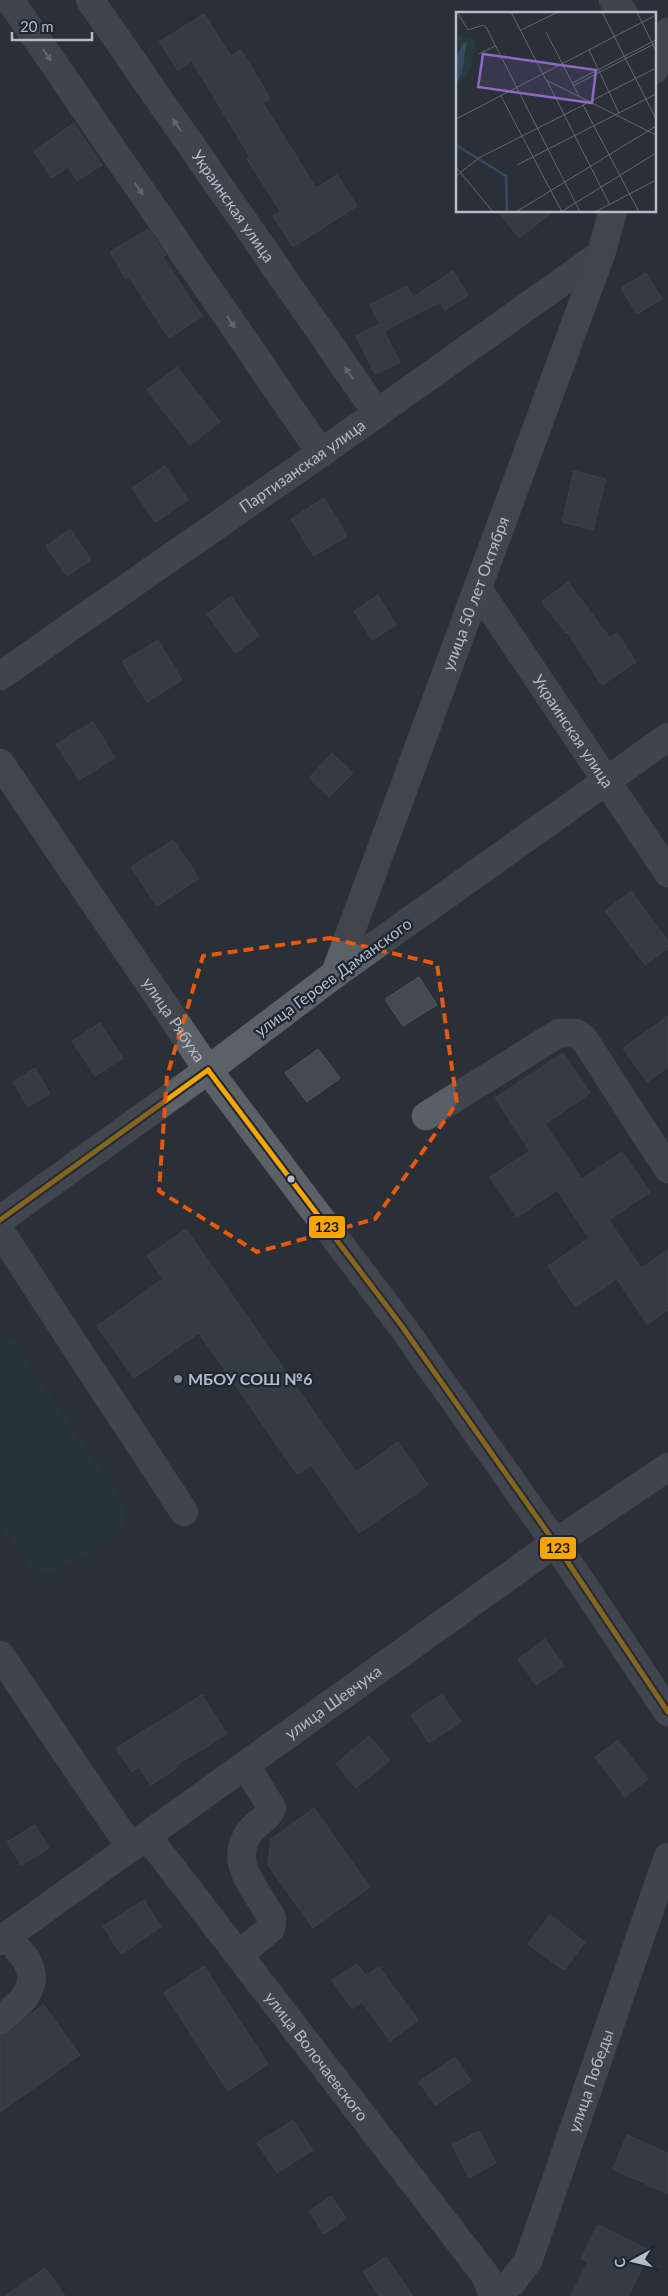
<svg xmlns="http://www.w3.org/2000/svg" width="668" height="2296" font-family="Lato,sans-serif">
  <rect width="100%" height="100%" fill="#2a3038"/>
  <path fill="#273a3e" d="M 0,1333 L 13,1341 L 126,1507 C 126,1512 126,1518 124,1522 C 115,1539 64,1569 46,1574 L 31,1568 L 0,1525 Z"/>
  <g fill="#444950" stroke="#52575f">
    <path d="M 204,14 L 231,56 L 241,50 L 270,98 L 263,103 L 316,188 L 337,175 L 357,206 L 293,247 L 273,216 L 280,211 L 247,159 L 250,157 L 192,61 L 178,70 L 159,42 Z"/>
    <path d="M 74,123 L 102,165 L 77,181 L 68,167 L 52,178 L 34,151 Z"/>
    <path d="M 498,211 L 554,211 L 519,238 Z"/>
    <path d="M 148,229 L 166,255 L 163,257 L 202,316 L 169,338 L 129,277 L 126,279 L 110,252 Z"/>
    <path d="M 453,271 L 468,295 L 445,310 L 440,302 L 384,331 L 400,362 L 375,374 L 356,336 L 380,324 L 370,305 L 407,286 L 413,297 Z"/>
    <path d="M 646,273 L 662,299 L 637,314 L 621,288 Z"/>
    <path d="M 177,367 L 220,422 L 190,445 L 147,390 Z"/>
    <path d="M 165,466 L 188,500 L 155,522 L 132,488 Z"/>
    <path d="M 574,471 L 606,479 L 593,530 L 562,522 Z"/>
    <path d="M 324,498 L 347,536 L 314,556 L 291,519 Z"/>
    <path d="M 70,529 L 91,560 L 67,576 L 46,546 Z"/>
    <path d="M 568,582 L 610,638 L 617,633 L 636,662 L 602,685 L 567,632 L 566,633 L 542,602 Z"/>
    <path d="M 378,595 L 396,625 L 372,640 L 354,611 Z"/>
    <path d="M 231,596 L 259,636 L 235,653 L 207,614 Z"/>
    <path d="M 158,640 L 182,680 L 147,702 L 122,662 Z"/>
    <path d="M 93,722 L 115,758 L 79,780 L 56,744 Z"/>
    <path d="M 332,753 L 353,773 L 329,797 L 309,778 Z"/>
    <path d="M 173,840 L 199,878 L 157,906 L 131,867 Z"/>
    <path d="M 631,891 L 668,941 L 668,948 L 645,965 L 605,911 Z"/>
    <path d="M 419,977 L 437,1005 L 403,1026 L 385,999 Z"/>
    <path d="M 668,1016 L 668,1067 L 647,1082 L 623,1048 Z"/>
    <path d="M 100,1023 L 123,1058 L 95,1076 L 72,1041 Z"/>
    <path d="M 318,1049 L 340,1078 L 307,1102 L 285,1073 Z"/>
    <path d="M 563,1053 L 590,1093 L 545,1124 L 582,1179 L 622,1152 L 650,1192 L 609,1220 L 641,1268 L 668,1250 L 668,1310 L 647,1324 L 617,1279 L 575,1307 L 548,1266 L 589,1238 L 557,1190 L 517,1217 L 490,1177 L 530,1151 L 495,1098 Z"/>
    <path d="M 35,1068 L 50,1094 L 28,1107 L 13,1082 Z"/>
    <path d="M 186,1229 L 356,1472 L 398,1442 L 428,1485 L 359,1533 L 311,1465 L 297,1474 L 199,1333 L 134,1378 L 97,1326 L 163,1279 L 147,1256 Z"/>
    <path d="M 545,1639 L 564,1666 L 536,1685 L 518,1659 Z"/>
    <path d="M 442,1694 L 461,1722 L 429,1743 L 411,1715 Z"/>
    <path d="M 202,1695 L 227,1734 L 175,1766 L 177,1768 L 151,1785 L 139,1767 L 132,1772 L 116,1748 Z"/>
    <path d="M 369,1736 L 390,1760 L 356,1788 L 336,1764 Z"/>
    <path d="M 618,1740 L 648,1779 L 625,1797 L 595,1757 Z"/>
    <path d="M 314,1808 L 370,1887 L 313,1928 L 268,1865 L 271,1839 Z"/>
    <path d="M 35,1825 L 49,1848 L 21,1865 L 7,1842 Z"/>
    <path d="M 144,1900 L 161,1927 L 121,1954 L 103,1926 Z"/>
    <path d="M 550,1915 L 585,1942 L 564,1970 L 528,1944 Z"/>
    <path d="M 357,1964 L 366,1976 L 379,1967 L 418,2020 L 390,2041 L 362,2002 L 352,2009 L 332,1980 Z"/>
    <path d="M 204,1966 L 268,2064 L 228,2091 L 164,1993 Z"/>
    <path d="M 43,2004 L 80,2055 L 0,2112 L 0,2035 L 10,2032 Z"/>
    <path d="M 455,2057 L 471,2081 L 435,2105 L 419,2082 Z"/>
    <path d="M 293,2120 L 313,2150 L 277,2173 L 257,2143 Z"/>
    <path d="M 479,2131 L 496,2163 L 469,2178 L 452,2145 Z"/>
    <path d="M 627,2135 L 668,2153 L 668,2194 L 613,2169 Z"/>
    <path d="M 331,2196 L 346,2218 L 324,2234 L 309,2211 Z"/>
    <path d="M 598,2225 L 650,2251 L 628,2296 L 571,2296 L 588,2262 L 581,2259 Z"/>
    <path d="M 386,2257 L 413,2296 L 379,2296 L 363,2272 Z"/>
    <path d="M 45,2268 L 65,2296 L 5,2296 Z"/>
  </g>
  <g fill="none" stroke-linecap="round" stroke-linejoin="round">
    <g stroke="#484c53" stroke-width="29">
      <g id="minor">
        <path d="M 10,0 L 321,453"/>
        <path id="s1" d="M 90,0 L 377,413"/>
        <path d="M 613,0 L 624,14"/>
        <path id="s2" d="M 478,589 L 668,873"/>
        <path id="s3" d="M 0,676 L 321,453 L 601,254"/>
        <path d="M 335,974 L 668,737"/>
        <path d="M 426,1116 L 559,1033 L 576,1033 L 584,1039 L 668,1169"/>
        <path d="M 0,1231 L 184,1512"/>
        <path d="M 0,1655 L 131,1848"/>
        <path id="s4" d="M 147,1836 L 486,2276 L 493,2296"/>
        <path id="s5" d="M 0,1941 L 555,1543 L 668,1467"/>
        <path d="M 239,1955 L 271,1928 L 272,1919 C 259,1891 227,1865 249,1833 C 255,1823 268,1819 272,1808 L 245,1765"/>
        <path d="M 0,2020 C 19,2005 41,1988 27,1961 C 25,1956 20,1953 17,1948 C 14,1944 12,1939 10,1934"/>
        <path id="s6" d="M 495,2296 L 513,2281 L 528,2261 L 668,1857"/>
      </g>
    </g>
    <g stroke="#484c55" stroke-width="29">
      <g id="major">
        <path d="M 654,70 L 668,32"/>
        <path id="s7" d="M 0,763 L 208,1070 L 401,1325 L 555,1543 L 668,1712"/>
        <path id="s8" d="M 0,1220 L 208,1070 L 335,974 L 601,254 L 613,211"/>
      </g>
    </g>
    <use href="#minor" stroke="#5a5e66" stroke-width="28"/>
    <use href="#major" stroke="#5c6168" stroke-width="28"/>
    <g stroke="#1d2633" stroke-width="9">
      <g id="bus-1">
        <path d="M 208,1070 L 401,1325 L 555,1543 L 668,1712"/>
        <path d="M 0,1220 L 208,1070"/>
      </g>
    </g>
    <use href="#bus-1" stroke="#f7a600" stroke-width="5"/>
  </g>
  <defs><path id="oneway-solid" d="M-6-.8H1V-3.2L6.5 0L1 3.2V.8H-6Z" transform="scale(1.25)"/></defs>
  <g fill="#a2a9b5">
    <use href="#oneway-solid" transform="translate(47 55) rotate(56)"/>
    <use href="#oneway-solid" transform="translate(177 125) rotate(-125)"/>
    <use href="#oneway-solid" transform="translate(139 189) rotate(56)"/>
    <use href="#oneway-solid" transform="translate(231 322) rotate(56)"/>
    <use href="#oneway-solid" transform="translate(349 373) rotate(-125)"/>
  </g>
  <path d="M0 0H668V2296H0ZM 330,938 L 437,964 L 457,1103 L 375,1219 L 257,1252 L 159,1191 L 167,1076 L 203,956 Z" fill="#2a3038" fill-opacity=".55" fill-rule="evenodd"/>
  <path fill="none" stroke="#e8590c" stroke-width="4" stroke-dasharray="10 6" stroke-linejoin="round" d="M 330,938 L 437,964 L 457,1103 L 375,1219 L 257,1252 L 159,1191 L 167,1076 L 203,956 Z"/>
  <circle fill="#b4bcc9" stroke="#1d2633" stroke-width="2" cx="291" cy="1179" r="4.5"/>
  <circle fill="#848b96" stroke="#1d2633" stroke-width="2" cx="178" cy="1379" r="5"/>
  <g text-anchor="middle" stroke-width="4.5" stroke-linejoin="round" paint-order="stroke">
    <g font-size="16" fill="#b4bcc9" stroke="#1d2633">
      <text dy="6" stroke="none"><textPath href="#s1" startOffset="251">Украинская улица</textPath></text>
      <text dy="6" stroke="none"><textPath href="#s3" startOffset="368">Партизанская улица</textPath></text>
      <text dy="6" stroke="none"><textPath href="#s8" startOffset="821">улица 50 лет Октября</textPath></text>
      <text dy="6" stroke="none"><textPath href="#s2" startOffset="171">Украинская улица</textPath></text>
      <text transform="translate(333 977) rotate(-36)" y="6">улица Героев Даманского</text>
      <text dy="6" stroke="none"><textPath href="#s7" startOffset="310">улица Рябуха</textPath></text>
      <text dy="6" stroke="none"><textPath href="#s5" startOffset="410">улица Шевчука</textPath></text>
      <text dy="6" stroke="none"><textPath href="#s4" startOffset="278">улица Волочаевского</textPath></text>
      <text dy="6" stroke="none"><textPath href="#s6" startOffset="239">улица Победы</textPath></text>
    </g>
    <g font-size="16" font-weight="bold" fill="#b4bcc9" stroke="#1d2633" text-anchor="start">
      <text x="188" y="1385">МБОУ СОШ №6</text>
    </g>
  </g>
  <g transform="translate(456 12)">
    <rect width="200" height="200" fill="#2a3038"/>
    <path d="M 5,24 L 9,28 L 15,26 L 19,32 L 15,56 L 0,75 L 12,32 L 4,35 L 0,58 L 0,25 Z" fill="#273a3e"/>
    <path d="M 11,30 L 6,61 L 0,72 L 1,44 L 7,31 Z" fill="#384963"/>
    <path fill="none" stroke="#384963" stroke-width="2.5" d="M 0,133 L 50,164 L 51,200"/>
    <path fill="none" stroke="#616872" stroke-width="1" d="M 1,0 L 12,18 L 27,13 L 30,15 L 124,200M 55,0 L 90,68 L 200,123M 146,0 L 200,107M 181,0 L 200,39M 65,18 L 102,0M 90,20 L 123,84M 133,38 L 163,101M 23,42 L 39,34M 91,69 L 154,193M 116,71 L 200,28M 117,74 L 200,31M 45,84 L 106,200M 127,93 L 183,200M 0,107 L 200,3M 61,153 L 200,82M 0,155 L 37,200M 0,164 L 23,146 L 200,56M 60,200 L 200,114M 105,200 L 200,141M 139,200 L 200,168"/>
    <path fill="#9266c3" fill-opacity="0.15" stroke="#9266c3" stroke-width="2.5" d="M 27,42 L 140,58 L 136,91 L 22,75 Z"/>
    <rect width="200" height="200" fill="none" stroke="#b4bcc9" stroke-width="2.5"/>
  </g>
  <g stroke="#1d2633" stroke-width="2">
    <rect x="308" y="1215" width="38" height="24" rx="5" fill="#f7a600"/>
    <rect x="539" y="1536" width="38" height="24" rx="5" fill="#f7a600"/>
  </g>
  <g font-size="14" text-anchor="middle" font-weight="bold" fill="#111">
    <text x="327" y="1232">123</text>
    <text x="558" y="1553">123</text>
  </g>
  <g transform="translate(633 2261) rotate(262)" stroke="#1d2633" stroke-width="4" paint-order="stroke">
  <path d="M0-4L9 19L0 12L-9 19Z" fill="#b4bcc9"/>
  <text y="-8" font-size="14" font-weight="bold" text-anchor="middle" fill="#b4bcc9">С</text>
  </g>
  <path d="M12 32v8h80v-8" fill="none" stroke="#b4bcc9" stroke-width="2.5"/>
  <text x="20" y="32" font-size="15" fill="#b4bcc9" stroke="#1d2633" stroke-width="4" paint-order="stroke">20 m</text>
</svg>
